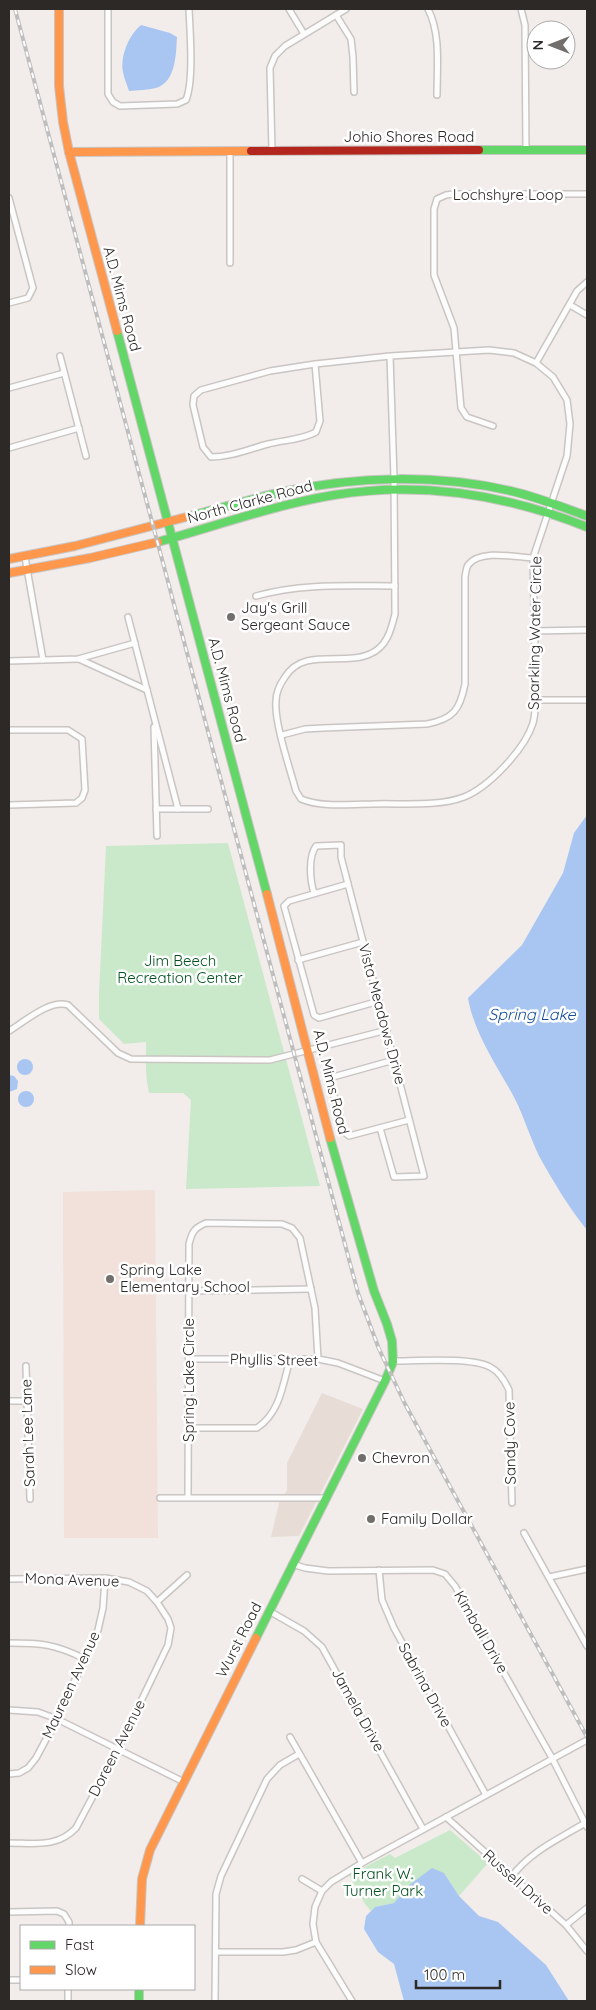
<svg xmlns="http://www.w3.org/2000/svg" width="596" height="2010" font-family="Quicksand,sans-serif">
  <rect width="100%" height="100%" fill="#f2edea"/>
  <path fill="#e7ddd6" d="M 322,1393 L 363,1409 L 299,1536 L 271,1537 L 279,1503 L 287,1490 L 287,1463 Z"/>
  <path fill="#f1e1da" d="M 155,1190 L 158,1538 L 64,1538 L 63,1192 Z"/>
  <g fill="#c9e9ca">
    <path d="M 228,843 L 320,1186 L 186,1189 L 191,1100 L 183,1093 L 149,1093 C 145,1075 146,1061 146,1042 L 124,1044 L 99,1019 L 99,994 L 106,846 Z"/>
    <path d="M 450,1830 L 488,1863 L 459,1896 L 444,1873 L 408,1886 L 394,1903 L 375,1907 L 371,1911 L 365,1904 L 349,1875 L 390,1854 L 395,1858 Z"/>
  </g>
  <g fill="#a8c6f1">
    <path d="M 141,25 L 170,33 L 177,37 C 176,54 176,82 156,88 C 147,90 138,90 129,91 C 127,85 124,78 123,72 C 120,56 129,35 141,25 Z"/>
    <path d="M 587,815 L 587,1230 C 569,1208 553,1181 539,1156 C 530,1137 524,1117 515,1099 C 498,1067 474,1034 468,998 L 522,945 L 563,873 L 574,833 Z"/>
    <circle cx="25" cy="1067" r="8"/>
    <path d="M 9,1075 L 14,1076 L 18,1081 L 17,1089 L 9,1092 Z"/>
    <circle cx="26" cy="1099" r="8"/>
    <path d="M 432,1868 L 444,1873 L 459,1896 L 479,1916 L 498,1922 L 546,1965 L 569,2001 L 404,2001 L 394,1964 L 378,1952 L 364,1929 L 366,1916 L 375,1907 L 394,1903 L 408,1886 Z"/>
  </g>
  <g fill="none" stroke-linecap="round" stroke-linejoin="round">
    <g stroke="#c9c5c3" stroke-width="8">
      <g id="street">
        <path d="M 108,9 L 108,94 L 113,102 L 120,106 L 177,104 L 186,100 C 194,80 190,32 189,9"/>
        <path d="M 289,9 L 304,34"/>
        <path d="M 428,9 C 441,34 437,67 437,95"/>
        <path d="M 521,9 L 525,25 L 526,150"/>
        <path d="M 336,15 L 351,39 L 353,57 L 354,92"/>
        <path d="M 230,151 L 230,263"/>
        <path d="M 272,151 L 270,68 L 275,56 L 285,46 L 346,9"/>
        <path d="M 9,198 L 33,288 L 28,298 L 9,303"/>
        <path d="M 570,305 L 587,315"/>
        <path d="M 60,356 L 86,456"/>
        <path d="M 536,363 L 577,291 L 587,282"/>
        <path d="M 315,364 L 320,421 L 316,432 C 302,440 284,440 268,444 C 249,449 231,457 211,457 L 203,447 L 193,405 L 194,396 L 201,390 L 270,371 L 315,364 L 390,356 L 489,350 L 514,353 L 536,363 L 553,377 L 567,400 L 570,424 L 567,456 L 533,558 L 536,700 C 535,708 535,716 533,723 C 525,749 489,787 464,797 C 438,807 400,803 373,804 C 349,804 323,808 301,799 L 296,791 C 290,769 274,722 276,701 C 276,692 280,684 285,677 C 304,647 343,666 370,654 C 387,647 391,630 395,614 L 394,478 L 390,356"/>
        <path d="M 9,388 L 64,373"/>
        <path d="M 493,426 L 467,417 L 461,408 L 454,328 L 434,275 L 434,209 L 437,199 L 446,195 L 453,194 L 587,194"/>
        <path d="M 9,448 L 79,428"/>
        <path d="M 25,557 L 43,660"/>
        <path d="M 256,596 C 302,583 348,586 395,586"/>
        <path d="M 128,617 L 178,809"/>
        <path d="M 534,631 L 587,630"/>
        <path d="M 79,659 L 147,690"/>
        <path d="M 9,661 L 78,659 L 135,643"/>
        <path d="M 536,700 L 587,700"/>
        <path d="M 154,727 L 157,836"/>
        <path d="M 9,730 L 68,730 L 82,739 L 85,790 L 82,798 L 76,803 L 9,805"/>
        <path d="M 282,735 L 305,729 L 323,728 L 427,724 C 453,719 460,710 465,684 L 465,576 C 466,573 466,568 468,565 C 480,549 515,557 533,558"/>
        <path d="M 156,809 L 208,809"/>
        <path d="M 348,884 L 289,901 L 284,906 L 314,1015 L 319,1018 L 379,1001"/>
        <path d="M 314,893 C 310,880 308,857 316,846 L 341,845 L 341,857 L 424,1176 L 394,1177 L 380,1128"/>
        <path d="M 298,960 L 363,942"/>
        <path d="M 9,1031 C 24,1022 50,999 68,1005 L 118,1053 L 131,1059 L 270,1060 L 387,1030"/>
        <path d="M 394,1060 L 333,1077 L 330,1081 L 344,1132 L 349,1136 L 409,1120"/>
        <path d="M 189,1291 L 311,1289"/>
        <path d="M 189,1359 L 318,1359 L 338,1363 L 385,1381"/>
        <path d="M 393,1361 C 416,1361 472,1357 490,1367 C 500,1372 505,1381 509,1390 L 512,1503"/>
        <path d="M 26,1366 L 30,1499"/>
        <path d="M 9,1401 L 26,1401"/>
        <path d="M 189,1428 L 257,1428 C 280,1413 283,1384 290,1359"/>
        <path d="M 188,1497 L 189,1244 C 192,1232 194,1228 206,1223 L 282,1224 L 292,1228 L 300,1238 L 315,1308 L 318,1359"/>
        <path d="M 160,1498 L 327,1498"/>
        <path d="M 524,1533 L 587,1646"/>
        <path d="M 292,1564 L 305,1568 L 328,1571 L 433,1570 L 445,1574 L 455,1586 L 552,1758 L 587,1827"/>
        <path d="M 379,1570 L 382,1600 L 394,1628 L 486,1795"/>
        <path d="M 549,1577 L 587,1569"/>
        <path d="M 9,1579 L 105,1578 L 129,1582 L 147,1591 L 157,1602 L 168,1619 L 171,1628 L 168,1645 L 118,1749 L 76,1828 C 57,1848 34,1843 9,1843"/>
        <path d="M 157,1602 L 187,1575"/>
        <path d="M 269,1611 L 304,1631 L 322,1647 L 423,1829"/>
        <path d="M 9,1643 C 41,1643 55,1644 85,1659"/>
        <path d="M 9,1710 L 38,1712 L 57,1719 L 184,1782"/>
        <path d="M 290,1737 L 362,1863"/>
        <path d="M 9,1774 L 19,1773 L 28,1768 L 36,1758 L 57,1719 L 98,1630 L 103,1608 L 105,1578"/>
        <path d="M 446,1817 L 566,1925 L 587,1951"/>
        <path d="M 512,1876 C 531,1851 559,1839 585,1823"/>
        <path d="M 302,1879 L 322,1891"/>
        <path d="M 9,1912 L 57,1911 L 64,1914 L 69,1922 L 69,1926"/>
        <path d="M 566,1925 L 587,1908"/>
        <path d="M 216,1952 L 283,1952 L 296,1950 L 316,1942"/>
        <path d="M 9,1980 L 21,1980"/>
        <path d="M 68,1989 L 68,2001"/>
        <path d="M 215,2001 L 216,1894 L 221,1876 L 267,1779 L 280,1765 L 299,1754"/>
        <path d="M 352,2001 L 316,1942 L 313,1924 L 315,1907 L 322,1891 L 331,1882 L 362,1863 L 587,1740"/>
      </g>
    </g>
    <g stroke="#c9c5c3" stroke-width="10">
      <g id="fast">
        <path d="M 479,150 L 587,150"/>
        <path d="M 117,331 L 267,894"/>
        <path d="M 190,516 C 221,508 251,499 282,492 C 357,476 437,474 511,491 C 537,497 562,507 587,516"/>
        <path d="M 158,542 C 216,526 274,505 334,495 C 420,481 507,495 587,527"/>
        <path d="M 256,1638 L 385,1381 L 393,1362 L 392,1341 L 387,1324 L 374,1291 L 330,1138"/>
        <path d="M 139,1989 L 139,2001"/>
      </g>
    </g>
    <g stroke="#c9c5c3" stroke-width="10">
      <g id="slow">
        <path d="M 59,9 L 59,86 L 63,122 L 69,152 L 117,331"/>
        <path d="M 69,152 L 251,151"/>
        <path d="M 9,559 L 75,546 L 190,516"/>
        <path d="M 9,573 L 90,558 L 158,542"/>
        <path d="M 267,894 L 330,1138"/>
        <path d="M 140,1926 L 142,1879 L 150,1850 L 256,1638"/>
      </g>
    </g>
    <g stroke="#c9c5c3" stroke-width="10">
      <path id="jam" d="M 251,151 L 479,150"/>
    </g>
    <use href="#street" stroke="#fdfcfc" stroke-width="5"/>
    <use href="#fast" stroke="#63d668" stroke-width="8"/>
    <use href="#slow" stroke="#ff974d" stroke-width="8"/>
    <use href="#jam" stroke="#b3261e" stroke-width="8"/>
    <g stroke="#bfbebe" stroke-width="4">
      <path id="rail" d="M 15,9 L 358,1293 L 379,1349 L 405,1404 L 587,1737"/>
    </g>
    <use href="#rail" stroke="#fff" stroke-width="2" stroke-dasharray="5.5" stroke-linecap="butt"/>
  </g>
  <g fill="#716e6b" stroke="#fff" stroke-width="2">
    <circle cx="231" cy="617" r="5"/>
    <circle cx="110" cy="1279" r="5"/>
    <circle cx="362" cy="1458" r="5"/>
    <circle cx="371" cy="1519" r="5"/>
  </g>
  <g text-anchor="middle" stroke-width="5" stroke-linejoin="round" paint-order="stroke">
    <g font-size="15" fill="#2c2927" stroke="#fff">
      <text x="409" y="142">Johio Shores Road</text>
      <text x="508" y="200">Lochshyre Loop</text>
      <text transform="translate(122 299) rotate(75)" y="5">A.D. Mims Road</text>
      <text transform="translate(250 502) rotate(-15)" y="5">North Clarke Road</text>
      <text transform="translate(535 633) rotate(-89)" y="5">Sparkling Water Circle</text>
      <text transform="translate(227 690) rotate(75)" y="5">A.D. Mims Road</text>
      <text transform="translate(382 1014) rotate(75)" y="5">Vista Meadows Drive</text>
      <text transform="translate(331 1082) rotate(76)" y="5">A.D. Mims Road</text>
      <text transform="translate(274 1360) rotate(1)" y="5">Phyllis Street</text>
      <text transform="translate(189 1380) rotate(-90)" y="5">Spring Lake Circle</text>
      <text transform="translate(28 1433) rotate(-92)" y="5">Sarah Lee Lane</text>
      <text transform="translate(510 1443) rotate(-91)" y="5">Sandy Cove</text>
      <text transform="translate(72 1580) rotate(2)" y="5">Mona Avenue</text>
      <text transform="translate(481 1632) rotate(60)" y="5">Kimball Drive</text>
      <text transform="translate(239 1640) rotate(-63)" y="5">Wurst Road</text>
      <text transform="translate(71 1685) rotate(-65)" y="5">Maureen Avenue</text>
      <text transform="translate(425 1685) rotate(61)" y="5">Sabrina Drive</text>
      <text transform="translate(358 1710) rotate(61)" y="5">Jamela Drive</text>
      <text transform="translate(117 1748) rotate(-63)" y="5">Doreen Avenue</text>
      <text transform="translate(518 1882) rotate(42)" y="5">Russell Drive</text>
    </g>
    <g font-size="15" fill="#2c2927" stroke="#fff" text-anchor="start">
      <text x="241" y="613">Jay's Grill<tspan x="241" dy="17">Sergeant Sauce</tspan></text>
      <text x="120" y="1275">Spring Lake<tspan x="120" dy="17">Elementary School</tspan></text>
      <text x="372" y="1463">Chevron</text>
      <text x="381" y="1524">Family Dollar</text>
    </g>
    <g font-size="15" fill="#02501e" stroke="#fff">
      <text x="180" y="966">Jim Beech<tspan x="180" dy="17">Recreation Center</tspan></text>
      <text x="383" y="1879">Frank W.<tspan x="383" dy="17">Turner Park</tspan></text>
    </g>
    <g font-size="16" font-style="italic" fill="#144d96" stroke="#fff">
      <text x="532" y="1020">Spring Lake</text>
    </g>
  </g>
  <rect width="596" height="2010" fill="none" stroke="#2c2927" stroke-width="20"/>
  <rect x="20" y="1925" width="175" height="65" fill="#ffffff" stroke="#aba9a9"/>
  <rect x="30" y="1941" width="25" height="8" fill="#63d668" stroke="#aba9a9"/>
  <text x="65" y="1950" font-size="15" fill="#2c2927">Fast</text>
  <rect x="30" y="1966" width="25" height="8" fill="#ff974d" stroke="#aba9a9"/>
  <text x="65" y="1975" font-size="15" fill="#2c2927">Slow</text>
  <g transform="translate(551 45) rotate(270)"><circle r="24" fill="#ffffff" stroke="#aba9a9"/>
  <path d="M0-4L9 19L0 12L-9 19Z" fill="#716e6b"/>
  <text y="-8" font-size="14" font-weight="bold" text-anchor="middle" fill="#2c2927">N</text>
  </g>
  <path d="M416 1980v8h84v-8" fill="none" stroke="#2c2927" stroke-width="2.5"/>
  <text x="424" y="1980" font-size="15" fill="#2c2927" stroke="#ffffff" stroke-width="4" paint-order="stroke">100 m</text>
</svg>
